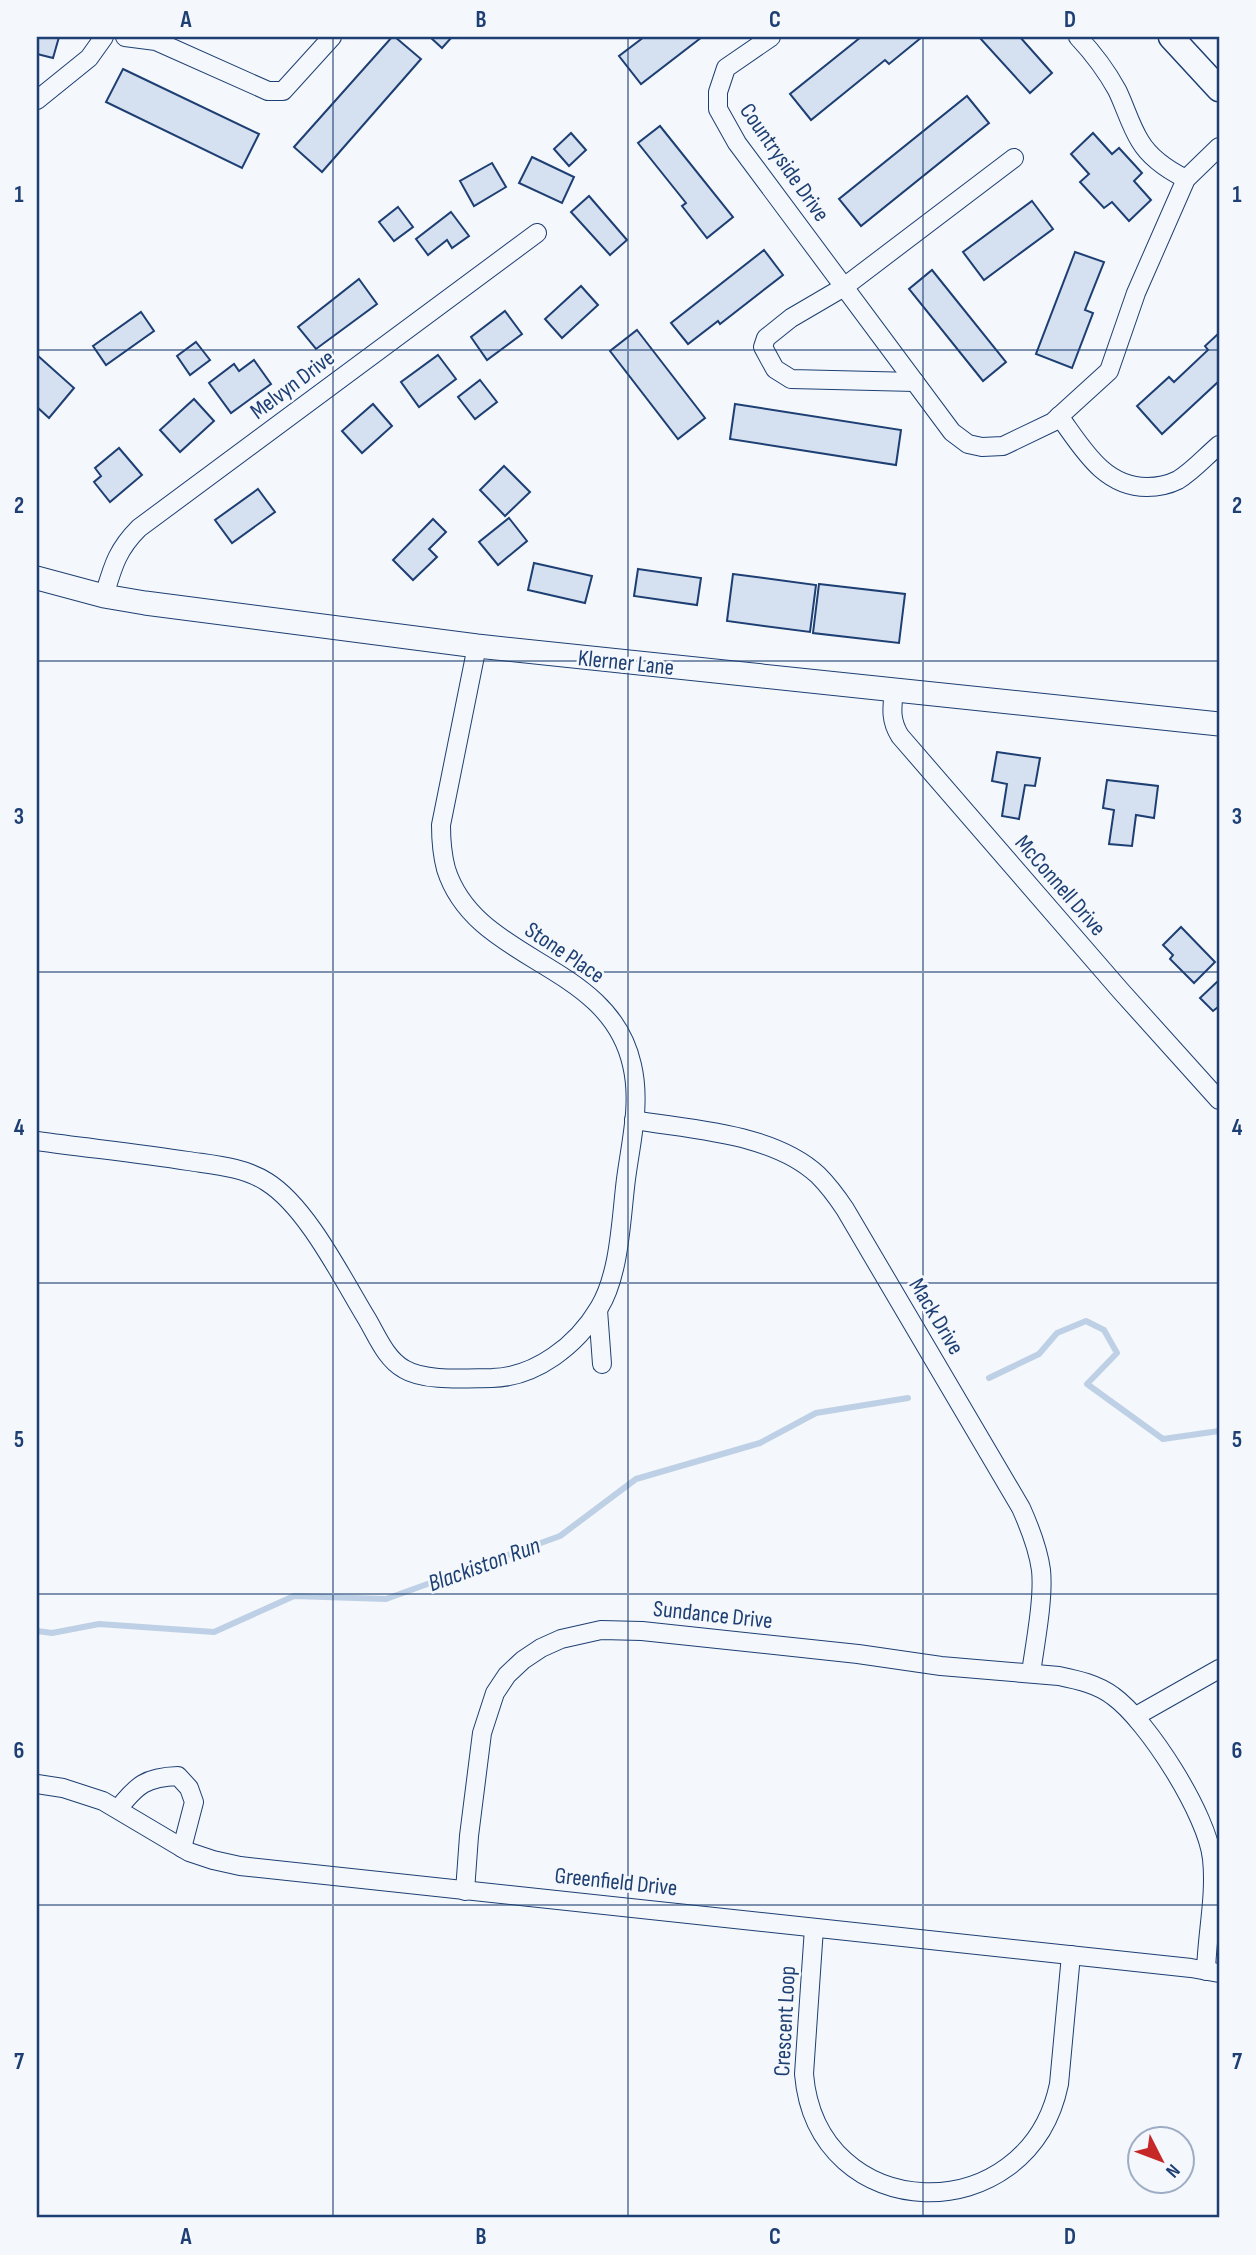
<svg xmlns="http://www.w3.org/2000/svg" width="1256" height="2255" font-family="'Sofia Sans Condensed',sans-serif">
  <rect width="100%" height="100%" fill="#f4f7fb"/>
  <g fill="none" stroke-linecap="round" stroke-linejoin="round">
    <g stroke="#bed0e5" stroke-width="6">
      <path d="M 989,1378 L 1039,1354 L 1057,1333 L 1086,1321 L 1104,1330 L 1117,1353 L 1087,1384 L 1163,1439 L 1219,1431"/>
      <path d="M 37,1631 L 52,1633 L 99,1624 L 214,1632 L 294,1596 L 386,1599 L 560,1536 L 636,1479 L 760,1443 L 816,1413 L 908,1398"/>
    </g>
  </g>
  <g fill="#d5e0f0" stroke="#1d3f73" stroke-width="2">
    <path d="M 37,37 L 59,37 L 53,58 L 37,54 Z"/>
    <path d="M 392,37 L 395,37 L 421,59 L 322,172 L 294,147 Z"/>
    <path d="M 430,37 L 452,37 L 442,48 Z"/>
    <path d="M 644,37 L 702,37 L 641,84 L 619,56 Z"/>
    <path d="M 861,37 L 922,37 L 889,64 L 885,60 L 811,120 L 790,94 Z"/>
    <path d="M 979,37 L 1020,37 L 1052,73 L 1030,93 Z"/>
    <path d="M 123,69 L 259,134 L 242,168 L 106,102 Z"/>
    <path d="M 967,96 L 989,123 L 861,226 L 839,199 Z"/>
    <path d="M 660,126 L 733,217 L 707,238 L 682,206 L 686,203 L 638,143 Z"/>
    <path d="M 571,133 L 586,150 L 569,166 L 554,149 Z"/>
    <path d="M 1093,133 L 1112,154 L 1119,148 L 1142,173 L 1134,181 L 1151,200 L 1129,221 L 1112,202 L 1104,208 L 1080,182 L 1089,174 L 1071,154 Z"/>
    <path d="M 532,157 L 574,177 L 562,203 L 519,183 Z"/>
    <path d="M 492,163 L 506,187 L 474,206 L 460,181 Z"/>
    <path d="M 589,196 L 627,240 L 610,255 L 571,212 Z"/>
    <path d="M 1032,201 L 1053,229 L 984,280 L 963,252 Z"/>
    <path d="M 398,207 L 413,227 L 394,241 L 379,222 Z"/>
    <path d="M 451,212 L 469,236 L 452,248 L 447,240 L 428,255 L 416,239 Z"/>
    <path d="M 764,250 L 783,275 L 720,324 L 718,321 L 688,344 L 671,323 Z"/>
    <path d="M 1075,252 L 1104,262 L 1085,310 L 1093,313 L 1072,368 L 1036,354 Z"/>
    <path d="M 932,270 L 1006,362 L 983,381 L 909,289 Z"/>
    <path d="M 359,279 L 377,304 L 316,349 L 298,327 Z"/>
    <path d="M 581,286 L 598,305 L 562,338 L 545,319 Z"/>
    <path d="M 505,311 L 522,334 L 487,360 L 471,337 Z"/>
    <path d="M 141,312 L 154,331 L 106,365 L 93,346 Z"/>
    <path d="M 637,330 L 705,418 L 678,439 L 610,351 Z"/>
    <path d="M 1219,333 L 1219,381 L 1162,434 L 1137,406 L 1169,377 L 1174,382 L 1208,350 L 1205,346 Z"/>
    <path d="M 196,342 L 210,360 L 190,375 L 177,356 Z"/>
    <path d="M 37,355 L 74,388 L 49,418 L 37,407 Z"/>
    <path d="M 438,355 L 456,379 L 419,407 L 401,382 Z"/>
    <path d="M 254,360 L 271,384 L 231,413 L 209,383 L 234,364 L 239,371 Z"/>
    <path d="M 480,380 L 497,402 L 475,419 L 458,397 Z"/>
    <path d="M 194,399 L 214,421 L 180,452 L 160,430 Z"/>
    <path d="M 373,404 L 392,426 L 362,453 L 342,431 Z"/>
    <path d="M 735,404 L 901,430 L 896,465 L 730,439 Z"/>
    <path d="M 119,448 L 142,475 L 110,502 L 94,482 L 101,476 L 95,468 Z"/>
    <path d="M 504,466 L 530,492 L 505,516 L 480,490 Z"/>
    <path d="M 258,489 L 275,512 L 232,543 L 215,520 Z"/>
    <path d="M 509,518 L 527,541 L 498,565 L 479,542 Z"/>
    <path d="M 433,519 L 446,532 L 429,549 L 437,557 L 413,580 L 393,560 Z"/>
    <path d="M 534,563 L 592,576 L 585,603 L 528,590 Z"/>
    <path d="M 638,569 L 701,578 L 697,605 L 634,596 Z"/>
    <path d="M 733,574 L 816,585 L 810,632 L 727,621 Z"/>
    <path d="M 819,584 L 905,594 L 899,643 L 813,633 Z"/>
    <path d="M 997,752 L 1040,758 L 1035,786 L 1025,785 L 1019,819 L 1002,816 L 1007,784 L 992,781 Z"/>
    <path d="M 1107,780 L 1158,786 L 1154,818 L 1136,815 L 1132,846 L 1109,844 L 1114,810 L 1103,808 Z"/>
    <path d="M 1181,927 L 1215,962 L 1194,983 L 1170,959 L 1173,955 L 1163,945 Z"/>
    <path d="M 1219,980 L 1219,1008 L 1218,1007 L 1213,1011 L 1200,998 Z"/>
  </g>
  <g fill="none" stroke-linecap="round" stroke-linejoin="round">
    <g stroke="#1d3f73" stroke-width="20">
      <g id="minor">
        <path d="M 125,37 L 156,41 L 268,91 L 283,91 L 332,37"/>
        <path d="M 771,37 L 726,68 L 718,92 L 718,109 L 737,143 L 952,432 L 968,444 L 982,447 L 1003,446 L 1053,422 L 1109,371 L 1136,293 L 1186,179 L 1219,147"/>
        <path d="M 1078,37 C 1093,53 1106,70 1117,90 C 1125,106 1130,125 1140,141 C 1150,158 1168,170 1186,179"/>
        <path d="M 37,100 L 89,58 L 104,37"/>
        <path d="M 915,382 L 791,379 L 775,369 L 763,347 L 766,338 L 791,318 L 844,287 L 1014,158"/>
        <path d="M 1059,416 C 1082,447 1103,487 1147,487 C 1158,487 1168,485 1178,480 C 1193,471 1206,456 1219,445"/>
        <path d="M 104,596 C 113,566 117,550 139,528 L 537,233"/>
        <path d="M 894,690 C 892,708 890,720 900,736 L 1120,990 L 1219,1100"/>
        <path d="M 634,1120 C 692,1130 773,1133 818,1175 C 828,1185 837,1197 845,1209 L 1021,1508 C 1030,1528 1038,1548 1041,1570 C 1044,1598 1035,1644 1031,1673"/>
        <path d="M 37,1141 C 87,1148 138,1153 188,1161 C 214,1165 244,1167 267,1182 C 307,1207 342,1278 367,1319 C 377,1336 386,1359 404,1369 C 425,1382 468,1378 492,1378 C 536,1377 577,1345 599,1308 C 620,1274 621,1218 626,1179 C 631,1141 641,1103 632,1065 C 609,961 476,964 446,869 C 442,854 441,839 441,825 L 477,646"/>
        <path d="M 598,1310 L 602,1364"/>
        <path d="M 1136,1716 L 1219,1669"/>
        <path d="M 37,1784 L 63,1788 L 103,1801 L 189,1852 L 213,1860 L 240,1866 L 1191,1968 L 1219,1973"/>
        <path d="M 118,1809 C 137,1785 146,1777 178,1776 L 189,1788 L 194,1802 L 182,1848"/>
        <path d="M 465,1891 L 469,1836 L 482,1733 L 495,1693 L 507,1675 L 523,1660 L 541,1648 L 561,1639 L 601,1630 L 642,1631 L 858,1654 L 941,1666 L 1059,1676 C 1078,1680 1097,1684 1113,1696 C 1148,1721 1208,1816 1212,1859 C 1216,1895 1207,1934 1206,1971"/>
        <path d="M 814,1928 L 804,2074 C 817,2227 1028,2233 1059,2084 L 1071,1955"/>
      </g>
    </g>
    <g stroke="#1d3f73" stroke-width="25">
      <path id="tertiary" d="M 37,578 L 104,596 L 145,603 L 477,646 L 1219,724"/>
    </g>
    <g stroke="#1d3f73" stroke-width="27">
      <path id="secondary" d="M 1171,37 L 1219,89"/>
    </g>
    <use href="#minor" stroke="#f4f7fb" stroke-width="18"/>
    <use href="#tertiary" stroke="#f4f7fb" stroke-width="23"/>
    <use href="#secondary" stroke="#f4f7fb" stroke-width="24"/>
  </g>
  <path fill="none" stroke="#1d3f73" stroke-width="2" stroke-opacity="0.55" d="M 333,37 L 333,2218M 628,37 L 628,2218M 923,37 L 923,2218M 37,350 L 1219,350M 37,661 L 1219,661M 37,972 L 1219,972M 37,1283 L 1219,1283M 37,1594 L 1219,1594M 37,1905 L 1219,1905"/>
  <g text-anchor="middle" stroke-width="5" stroke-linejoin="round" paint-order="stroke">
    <g font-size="23" fill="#1d3f73" stroke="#f4f7fb">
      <text transform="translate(785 162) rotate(55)" y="8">Countryside Drive</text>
      <text transform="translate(292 384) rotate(-37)" y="8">Melvyn Drive</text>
      <text transform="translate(626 662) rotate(6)" y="8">Klerner Lane</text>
      <text transform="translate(1061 885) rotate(49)" y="8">McConnell Drive</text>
      <text transform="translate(565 952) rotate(34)" y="8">Stone Place</text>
      <text transform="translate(937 1316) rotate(59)" y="8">Mack Drive</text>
      <text transform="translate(713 1614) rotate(6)" y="8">Sundance Drive</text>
      <text transform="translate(616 1881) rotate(6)" y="8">Greenfield Drive</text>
      <text transform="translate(784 2021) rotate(-87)" y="8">Crescent Loop</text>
    </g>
    <g font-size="24" font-style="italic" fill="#1d3f73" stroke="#f4f7fb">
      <text transform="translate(484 1564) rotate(-20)" y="8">Blackiston Run</text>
    </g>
  </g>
  <rect width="1256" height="2255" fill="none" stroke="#f4f7fb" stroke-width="77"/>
  <g transform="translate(1161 2160) rotate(132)"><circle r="33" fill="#f4f7fb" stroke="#9eadc5" stroke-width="2"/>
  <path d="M0-5L12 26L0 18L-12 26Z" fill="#c62828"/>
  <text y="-10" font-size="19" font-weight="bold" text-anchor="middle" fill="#1d3f73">N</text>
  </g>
  <rect x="38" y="38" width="1180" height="2178" fill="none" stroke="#1d3f73" stroke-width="2.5"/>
  <g font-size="23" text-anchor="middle" font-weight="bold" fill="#1d3f73">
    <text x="186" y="27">A</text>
    <text x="481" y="27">B</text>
    <text x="775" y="27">C</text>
    <text x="1070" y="27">D</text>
    <text x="19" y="202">1</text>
    <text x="1237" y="202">1</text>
    <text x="19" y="513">2</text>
    <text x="1237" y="513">2</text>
    <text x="19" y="824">3</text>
    <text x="1237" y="824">3</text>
    <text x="19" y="1135">4</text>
    <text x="1237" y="1135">4</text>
    <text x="19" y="1447">5</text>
    <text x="1237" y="1447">5</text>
    <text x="19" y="1758">6</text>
    <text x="1237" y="1758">6</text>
    <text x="19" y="2069">7</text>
    <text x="1237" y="2069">7</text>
    <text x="186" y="2244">A</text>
    <text x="481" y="2244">B</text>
    <text x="775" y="2244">C</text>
    <text x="1070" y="2244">D</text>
  </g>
</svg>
